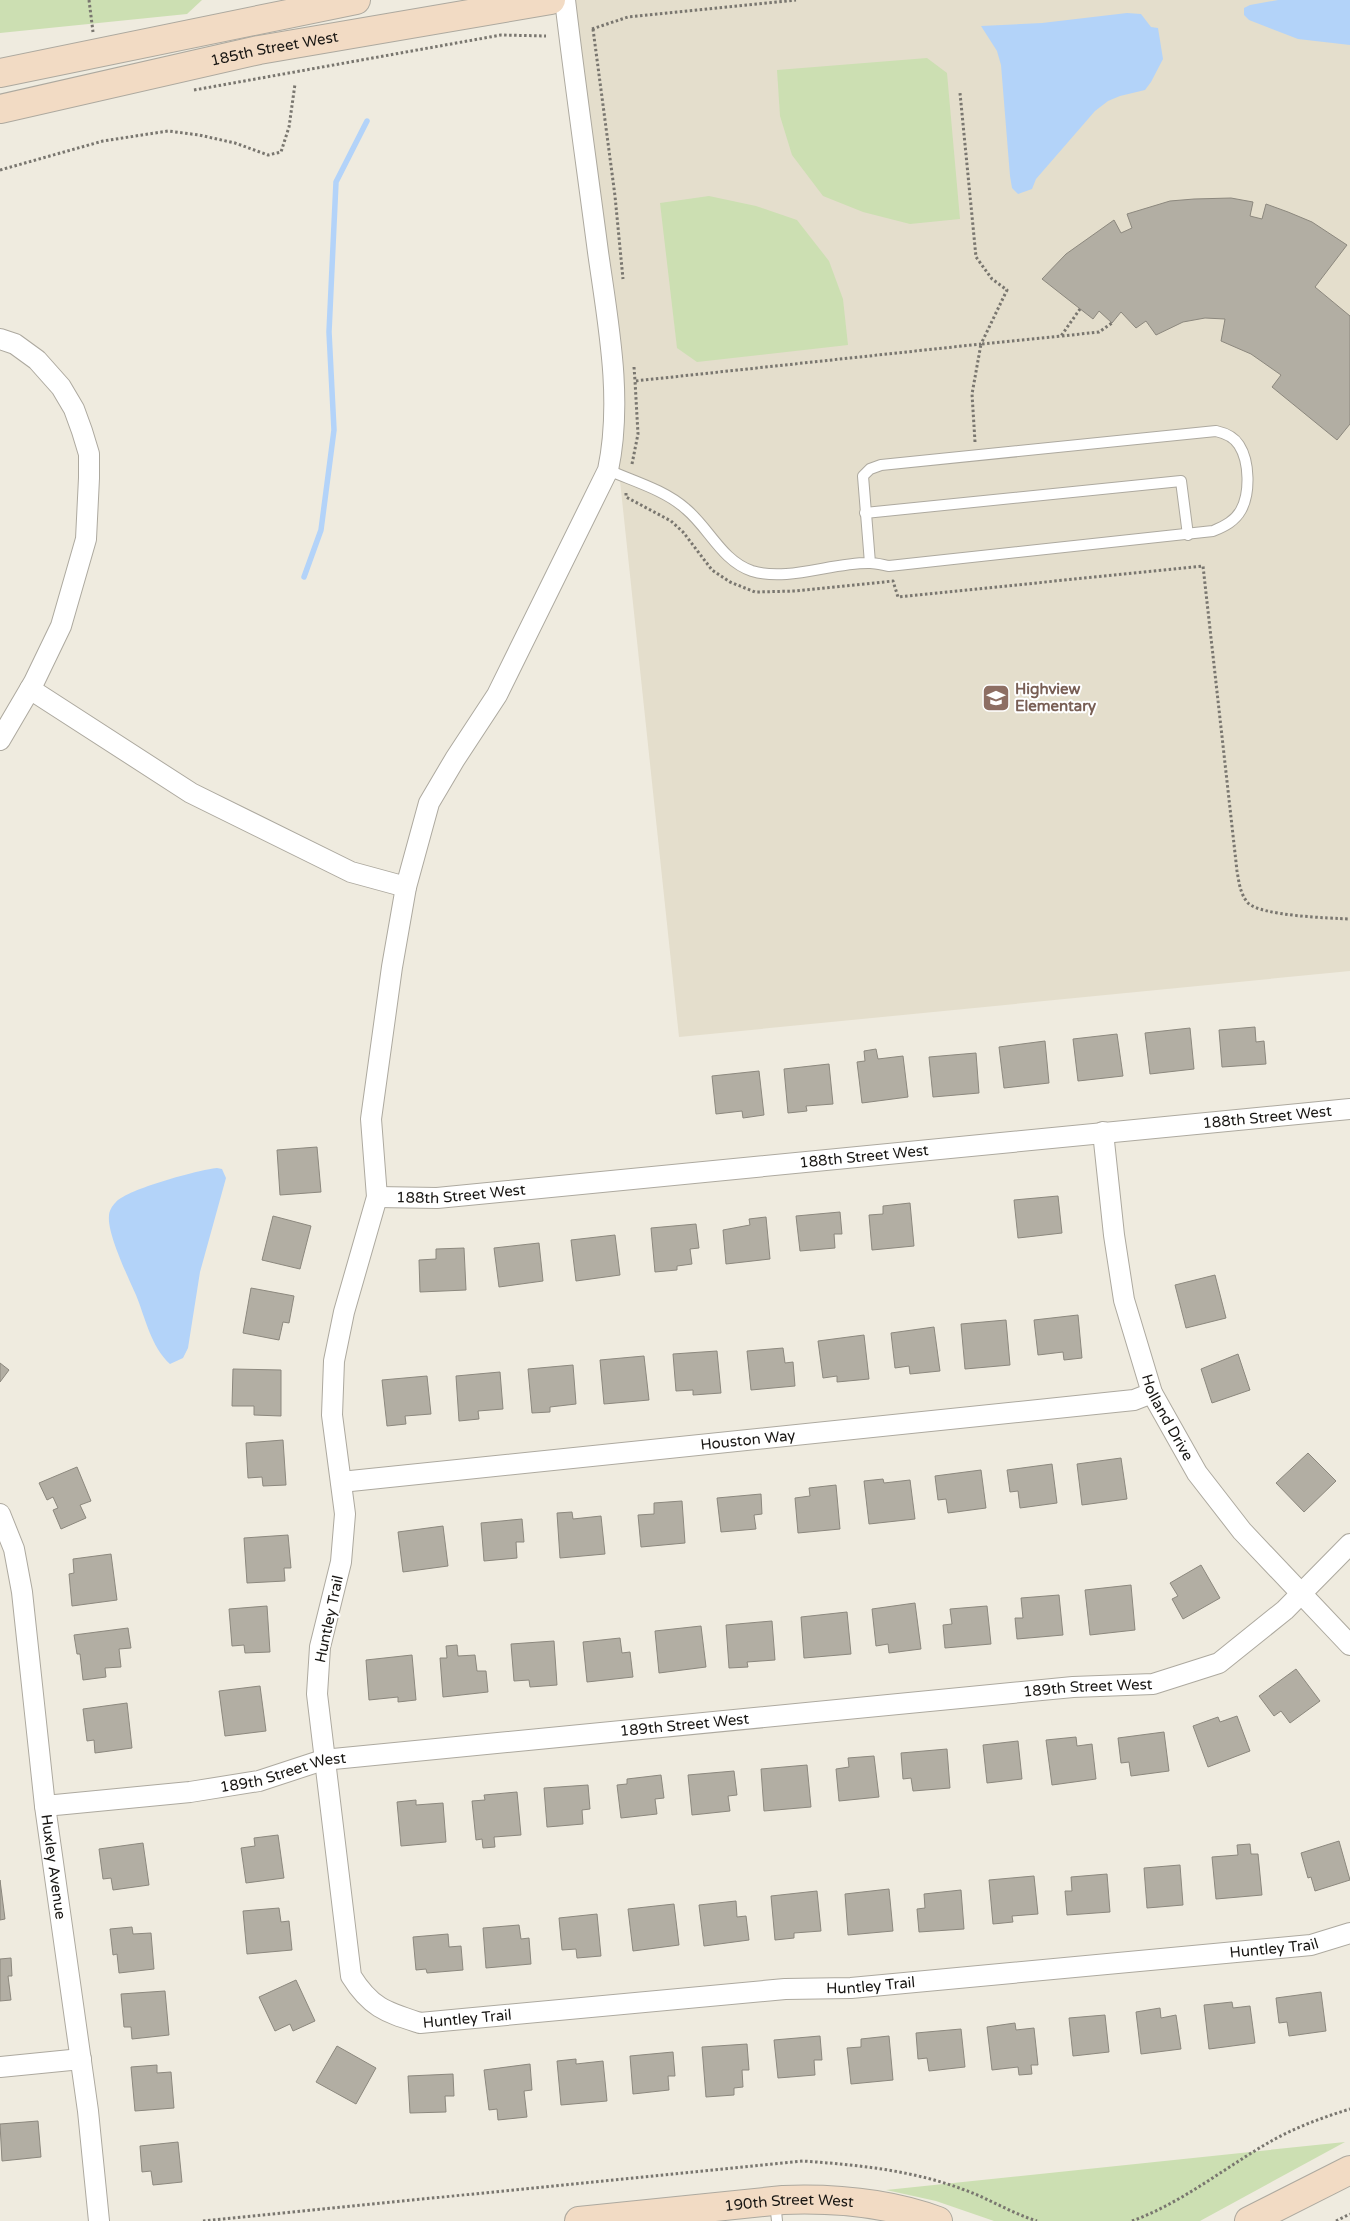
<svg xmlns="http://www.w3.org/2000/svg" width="1350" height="2221" font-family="'Varela Round',sans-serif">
  <rect width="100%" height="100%" fill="#efebdf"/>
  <path fill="#e4decc" d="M 569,0 L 1350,0 L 1350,971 L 679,1037 Z"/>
  <g fill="#ccdfb2">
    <path d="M 0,0 L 202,0 L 187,14 L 0,33 Z"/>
    <path d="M 927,58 L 947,73 L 960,219 L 910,224 L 863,212 L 823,196 L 792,155 L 780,116 L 777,70 Z"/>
    <path d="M 709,196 L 756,206 L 797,220 L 829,261 L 843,299 L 848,345 L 697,362 L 677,348 L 660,203 Z"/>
    <path d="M 1345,2142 L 1200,2221 L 994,2221 L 936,2201 L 886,2190 Z"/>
  </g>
  <g fill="#b3d3f9">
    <path d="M 1278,0 L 1350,0 L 1350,45 L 1298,39 L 1249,20 L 1244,15 L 1244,8 L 1250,5 Z"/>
    <path d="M 1127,13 L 1141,14 L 1151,27 L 1158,28 L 1163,59 L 1151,82 L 1145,90 L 1120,96 L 1108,101 L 1095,111 L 1036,179 L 1032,189 L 1018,194 L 1012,188 L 1010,176 L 1001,65 L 997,51 L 981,26 L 1042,23 Z"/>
    <path d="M 217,1168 L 222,1169 L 226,1178 L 200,1272 L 188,1348 L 183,1358 L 170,1364 C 151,1347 145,1317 136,1295 C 128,1277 107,1233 109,1216 C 109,1211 112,1206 116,1202 C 128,1189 198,1170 217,1168 Z"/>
  </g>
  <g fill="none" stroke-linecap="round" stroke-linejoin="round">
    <path stroke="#b3d3f9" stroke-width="5.5" d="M 304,577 L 321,530 L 334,430 L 329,332 L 336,182 L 367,121"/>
  </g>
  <g fill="#b2aea3" stroke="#8c887e">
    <path d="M 1231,198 L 1253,202 L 1250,216 L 1262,219 L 1266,204 L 1288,212 L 1312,222 L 1347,245 L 1315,287 L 1350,316 L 1350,424 L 1337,440 L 1272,387 L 1281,375 L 1251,354 L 1221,341 L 1225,319 L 1205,318 L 1183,322 L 1156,335 L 1146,321 L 1136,328 L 1121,312 L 1112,323 L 1099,311 L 1093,319 L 1042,279 L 1066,254 L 1114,220 L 1121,233 L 1132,228 L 1127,214 L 1170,201 L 1194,199 Z"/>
    <path d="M 1255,1027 L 1256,1042 L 1264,1041 L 1266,1064 L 1222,1067 L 1219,1030 Z"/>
    <path d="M 1190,1028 L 1194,1069 L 1150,1074 L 1145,1033 Z"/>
    <path d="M 1117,1034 L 1123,1076 L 1078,1081 L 1073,1039 Z"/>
    <path d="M 1045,1041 L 1049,1083 L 1004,1088 L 999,1047 Z"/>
    <path d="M 876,1049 L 878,1059 L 903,1056 L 908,1097 L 862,1103 L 857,1062 L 865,1061 L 864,1051 Z"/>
    <path d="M 976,1053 L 979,1093 L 933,1097 L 929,1057 Z"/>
    <path d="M 829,1064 L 833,1104 L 806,1106 L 807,1111 L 788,1113 L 784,1069 Z"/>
    <path d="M 759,1071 L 764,1115 L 743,1118 L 742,1111 L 716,1114 L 712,1076 Z"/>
    <path d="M 317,1147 L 321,1192 L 280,1195 L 277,1150 Z"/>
    <path d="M 1058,1196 L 1062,1233 L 1018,1238 L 1014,1200 Z"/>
    <path d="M 910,1203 L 914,1246 L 872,1250 L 869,1215 L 883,1214 L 883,1206 Z"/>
    <path d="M 840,1212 L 842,1234 L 834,1234 L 835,1248 L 800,1251 L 796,1216 Z"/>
    <path d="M 273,1216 L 311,1226 L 300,1269 L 262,1260 Z"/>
    <path d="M 766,1217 L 770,1259 L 726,1264 L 723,1230 L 750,1225 L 749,1219 Z"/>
    <path d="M 696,1224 L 699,1248 L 690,1249 L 692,1264 L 677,1266 L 677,1270 L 655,1272 L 651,1228 Z"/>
    <path d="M 615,1235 L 620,1275 L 576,1281 L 571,1240 Z"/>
    <path d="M 539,1243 L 543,1281 L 499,1287 L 494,1248 Z"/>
    <path d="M 464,1248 L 466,1290 L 420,1292 L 419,1260 L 436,1259 L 436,1249 Z"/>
    <path d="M 1215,1275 L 1226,1318 L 1186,1328 L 1175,1285 Z"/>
    <path d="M 251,1288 L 294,1296 L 289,1323 L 283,1322 L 279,1340 L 243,1333 Z"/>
    <path d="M 1078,1315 L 1082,1358 L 1064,1360 L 1063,1352 L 1038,1355 L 1034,1320 Z"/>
    <path d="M 1006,1320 L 1010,1365 L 965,1369 L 961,1324 Z"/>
    <path d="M 934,1327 L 940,1371 L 910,1374 L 909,1366 L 895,1368 L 891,1333 Z"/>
    <path d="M 864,1335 L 869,1379 L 837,1382 L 837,1376 L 823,1378 L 818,1341 Z"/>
    <path d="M 783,1348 L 785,1363 L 793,1362 L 795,1386 L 751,1390 L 747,1351 Z"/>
    <path d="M 717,1351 L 721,1393 L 693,1395 L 693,1390 L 676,1391 L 673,1354 Z"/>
    <path d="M 1238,1354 L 1250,1390 L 1212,1403 L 1201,1369 Z"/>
    <path d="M 644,1356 L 649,1400 L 604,1404 L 600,1360 Z"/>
    <path d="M 0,1363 L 9,1370 L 0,1382 Z"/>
    <path d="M 573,1365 L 576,1404 L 550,1407 L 550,1412 L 532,1413 L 528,1369 Z"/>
    <path d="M 233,1369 L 281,1370 L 281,1416 L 254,1415 L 254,1406 L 232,1406 Z"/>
    <path d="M 500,1372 L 503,1409 L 478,1411 L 479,1419 L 459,1421 L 456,1376 Z"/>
    <path d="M 427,1376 L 431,1414 L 405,1416 L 406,1424 L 387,1426 L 382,1380 Z"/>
    <path d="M 283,1440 L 286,1485 L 263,1486 L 262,1477 L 248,1478 L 246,1443 Z"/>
    <path d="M 1308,1453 L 1336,1481 L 1304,1512 L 1276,1483 Z"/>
    <path d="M 1121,1458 L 1127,1499 L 1082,1505 L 1077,1464 Z"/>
    <path d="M 1052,1464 L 1057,1503 L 1020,1508 L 1018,1491 L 1010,1492 L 1007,1470 Z"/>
    <path d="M 77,1467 L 91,1501 L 80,1505 L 86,1518 L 61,1529 L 53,1510 L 58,1508 L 53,1497 L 47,1500 L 39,1483 Z"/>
    <path d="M 981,1470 L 986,1508 L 948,1513 L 946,1499 L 938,1500 L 935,1476 Z"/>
    <path d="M 883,1479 L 884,1483 L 910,1480 L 915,1519 L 869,1524 L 864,1481 Z"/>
    <path d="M 836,1485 L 840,1529 L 798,1533 L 795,1498 L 810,1496 L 809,1488 Z"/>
    <path d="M 761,1494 L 762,1514 L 754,1515 L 756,1529 L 721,1532 L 717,1498 Z"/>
    <path d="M 682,1501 L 685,1543 L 641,1547 L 638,1515 L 654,1514 L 654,1503 Z"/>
    <path d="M 572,1512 L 573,1519 L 601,1516 L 605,1554 L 560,1558 L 557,1513 Z"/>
    <path d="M 522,1519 L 524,1542 L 516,1542 L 517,1558 L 484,1561 L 481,1523 Z"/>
    <path d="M 443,1526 L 448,1566 L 403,1572 L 398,1532 Z"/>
    <path d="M 288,1535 L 291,1568 L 284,1568 L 285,1581 L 247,1583 L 244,1538 Z"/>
    <path d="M 111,1554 L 117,1600 L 72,1606 L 69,1574 L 74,1573 L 73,1559 Z"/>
    <path d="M 1201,1565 L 1220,1598 L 1183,1619 L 1172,1599 L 1178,1596 L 1170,1583 Z"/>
    <path d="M 1131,1585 L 1135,1630 L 1090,1635 L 1085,1590 Z"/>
    <path d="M 1059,1595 L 1063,1635 L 1017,1639 L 1015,1618 L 1023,1618 L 1021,1598 Z"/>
    <path d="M 915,1603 L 921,1649 L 889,1653 L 888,1644 L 876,1646 L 872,1609 Z"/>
    <path d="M 267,1606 L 270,1652 L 245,1653 L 244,1645 L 232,1646 L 229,1609 Z"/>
    <path d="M 987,1606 L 991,1644 L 945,1648 L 943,1625 L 952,1624 L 950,1609 Z"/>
    <path d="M 847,1612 L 851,1654 L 804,1658 L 801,1617 Z"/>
    <path d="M 772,1621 L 775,1660 L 747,1662 L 748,1667 L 729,1668 L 726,1625 Z"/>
    <path d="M 701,1626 L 706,1667 L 659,1673 L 655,1631 Z"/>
    <path d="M 128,1628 L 131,1648 L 119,1649 L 121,1667 L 105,1668 L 106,1677 L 83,1680 L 80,1654 L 77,1654 L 74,1635 Z"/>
    <path d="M 620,1638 L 622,1653 L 630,1652 L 633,1677 L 587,1682 L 583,1642 Z"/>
    <path d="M 554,1641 L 557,1685 L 530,1687 L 529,1680 L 514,1681 L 511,1644 Z"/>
    <path d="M 457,1645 L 458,1656 L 475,1655 L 477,1671 L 486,1671 L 488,1692 L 443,1697 L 440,1658 L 447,1658 L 446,1646 Z"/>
    <path d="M 412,1655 L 416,1700 L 398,1702 L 398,1697 L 369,1700 L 366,1660 Z"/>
    <path d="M 1296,1669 L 1320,1701 L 1290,1723 L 1281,1711 L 1274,1716 L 1259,1696 Z"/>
    <path d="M 260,1686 L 266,1731 L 225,1736 L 219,1691 Z"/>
    <path d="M 127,1703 L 132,1748 L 95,1753 L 94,1740 L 87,1741 L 83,1709 Z"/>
    <path d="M 1237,1716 L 1250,1751 L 1208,1767 L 1193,1726 L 1218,1717 L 1220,1722 Z"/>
    <path d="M 1164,1732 L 1169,1771 L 1131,1776 L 1129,1762 L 1121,1763 L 1118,1738 Z"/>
    <path d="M 1076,1737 L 1077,1746 L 1092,1744 L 1096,1779 L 1052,1785 L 1046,1740 Z"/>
    <path d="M 1018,1741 L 1022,1779 L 987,1783 L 983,1745 Z"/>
    <path d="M 947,1749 L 950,1788 L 913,1791 L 911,1778 L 903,1779 L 901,1753 Z"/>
    <path d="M 874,1756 L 879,1797 L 839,1801 L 836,1769 L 849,1767 L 848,1758 Z"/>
    <path d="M 807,1765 L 811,1807 L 764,1811 L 761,1769 Z"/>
    <path d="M 734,1771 L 737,1795 L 728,1796 L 730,1811 L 692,1815 L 688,1775 Z"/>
    <path d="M 661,1775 L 664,1798 L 655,1799 L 657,1814 L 621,1818 L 617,1785 L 627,1784 L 627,1779 Z"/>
    <path d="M 588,1785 L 590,1809 L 582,1810 L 583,1824 L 547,1827 L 544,1788 Z"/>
    <path d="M 517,1792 L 521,1835 L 494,1837 L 495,1847 L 483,1848 L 482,1839 L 476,1840 L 472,1801 L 485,1800 L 484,1795 Z"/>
    <path d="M 416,1800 L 416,1805 L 443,1803 L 446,1842 L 401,1846 L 397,1802 Z"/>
    <path d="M 278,1835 L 284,1878 L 246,1883 L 241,1848 L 255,1846 L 254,1838 Z"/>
    <path d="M 1339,1841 L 1350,1880 L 1315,1891 L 1311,1877 L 1308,1878 L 1301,1853 Z"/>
    <path d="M 143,1843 L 149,1885 L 113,1890 L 111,1878 L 103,1879 L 99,1849 Z"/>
    <path d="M 1250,1844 L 1251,1854 L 1258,1854 L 1262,1895 L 1216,1899 L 1212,1857 L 1238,1855 L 1237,1845 Z"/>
    <path d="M 1180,1865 L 1183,1905 L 1147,1908 L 1144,1868 Z"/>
    <path d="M 1107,1874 L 1110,1912 L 1067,1915 L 1065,1891 L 1072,1891 L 1071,1877 Z"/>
    <path d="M 1034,1876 L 1038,1914 L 1012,1916 L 1013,1922 L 993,1924 L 989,1880 Z"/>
    <path d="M 0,1880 L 5,1919 L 0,1920 Z"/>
    <path d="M 889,1889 L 893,1931 L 848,1935 L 845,1894 Z"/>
    <path d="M 961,1890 L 964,1929 L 919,1932 L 917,1909 L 925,1908 L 924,1894 Z"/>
    <path d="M 817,1891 L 821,1931 L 794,1933 L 794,1938 L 775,1940 L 771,1896 Z"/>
    <path d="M 736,1901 L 737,1917 L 746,1916 L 749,1940 L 704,1946 L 699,1905 Z"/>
    <path d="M 674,1904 L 679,1945 L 633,1951 L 628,1909 Z"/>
    <path d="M 279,1908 L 281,1922 L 289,1921 L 292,1950 L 247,1954 L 243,1911 Z"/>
    <path d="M 597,1914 L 601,1956 L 577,1958 L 576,1949 L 562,1950 L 559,1918 Z"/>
    <path d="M 519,1925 L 521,1939 L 529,1938 L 531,1964 L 486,1968 L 483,1928 Z"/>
    <path d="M 132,1927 L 133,1934 L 151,1933 L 154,1969 L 119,1973 L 117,1954 L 113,1955 L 110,1929 Z"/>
    <path d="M 448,1934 L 449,1947 L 461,1946 L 463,1970 L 427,1973 L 426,1969 L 416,1970 L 413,1937 Z"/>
    <path d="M 11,1958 L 12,1976 L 8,1976 L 11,2000 L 0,2001 L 0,1959 Z"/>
    <path d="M 296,1980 L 315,2021 L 293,2031 L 290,2024 L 275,2031 L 259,1997 Z"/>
    <path d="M 165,1991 L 169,2035 L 132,2039 L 131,2027 L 124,2027 L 121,1994 Z"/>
    <path d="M 1321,1992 L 1326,2031 L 1289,2036 L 1287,2022 L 1279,2023 L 1276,1998 Z"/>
    <path d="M 1232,2002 L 1233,2008 L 1250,2006 L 1255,2043 L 1209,2049 L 1204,2005 Z"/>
    <path d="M 1160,2008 L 1161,2018 L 1176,2015 L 1181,2049 L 1141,2054 L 1136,2012 Z"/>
    <path d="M 1105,2015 L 1109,2052 L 1073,2056 L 1069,2018 Z"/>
    <path d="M 1015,2023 L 1016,2030 L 1034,2028 L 1038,2065 L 1031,2065 L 1032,2074 L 1019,2075 L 1018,2067 L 992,2070 L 987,2027 Z"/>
    <path d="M 961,2029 L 965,2067 L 929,2071 L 927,2058 L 918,2059 L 916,2033 Z"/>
    <path d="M 820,2036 L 822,2060 L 814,2060 L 815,2075 L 778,2078 L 774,2040 Z"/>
    <path d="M 889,2036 L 893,2080 L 851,2084 L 847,2048 L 861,2047 L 861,2039 Z"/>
    <path d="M 747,2044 L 749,2070 L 742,2070 L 743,2087 L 734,2088 L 734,2095 L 706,2097 L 702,2047 Z"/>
    <path d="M 337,2046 L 376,2068 L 356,2104 L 316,2082 Z"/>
    <path d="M 673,2052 L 675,2076 L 668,2076 L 669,2090 L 633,2094 L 630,2056 Z"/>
    <path d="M 576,2059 L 576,2064 L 603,2061 L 607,2101 L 561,2105 L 557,2061 Z"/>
    <path d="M 530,2064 L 532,2090 L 524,2091 L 527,2117 L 498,2120 L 497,2109 L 489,2110 L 484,2070 Z"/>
    <path d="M 157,2065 L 157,2073 L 171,2072 L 174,2108 L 135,2111 L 131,2067 Z"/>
    <path d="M 453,2074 L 454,2096 L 445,2096 L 446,2112 L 410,2113 L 408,2076 Z"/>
    <path d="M 38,2121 L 41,2157 L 2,2161 L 0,2124 Z"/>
    <path d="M 178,2142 L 182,2182 L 153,2185 L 151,2171 L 142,2172 L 140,2146 Z"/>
  </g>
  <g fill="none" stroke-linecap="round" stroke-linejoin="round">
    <g stroke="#ada99f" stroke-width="12">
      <g id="lane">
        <path d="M 608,470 C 633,481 665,490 686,509 C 709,528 722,561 752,571 C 788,582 833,562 870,563 C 876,563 883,565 889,566 L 1213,531 C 1225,526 1235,521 1241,510 C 1250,494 1250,462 1239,445 C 1234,437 1225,433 1216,431 L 881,465 L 870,469 L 863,476 L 870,563"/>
        <path d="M 865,513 L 1181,481 L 1188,535"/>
        <path d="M 775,2202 L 777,2221"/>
      </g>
    </g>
    <g stroke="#ada99f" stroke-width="22">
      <g id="street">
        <path id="s1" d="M 565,0 C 575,84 587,168 598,252 C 608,323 623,399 608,470 L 497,695 L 455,759 L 429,803 L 406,887 L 392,967 L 371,1119 L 377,1197 L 344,1312 L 334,1361 L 332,1415 L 345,1514 L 341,1562 L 320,1647 L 317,1694 L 351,1976 C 371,2008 386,2012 420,2023 L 785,1989 L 851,1988 L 1311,1945 L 1350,1933"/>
        <path d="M 0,339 L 15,344 L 37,360 L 61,387 L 74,409 L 82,431 L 89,454 L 89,478 L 86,539 L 61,626 L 34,682 L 0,740"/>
        <path d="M 30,689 L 191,793 L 351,872 L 406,887"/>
        <path id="s2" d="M 1103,1132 L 1114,1235 L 1124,1300 L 1152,1393 L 1197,1473 L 1242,1531 L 1350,1645"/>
        <path id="s3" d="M 377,1197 L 437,1198 L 1350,1109"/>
        <path id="s4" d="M 341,1482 L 1134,1400 L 1152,1393"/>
        <path id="s5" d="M 0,1514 L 14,1549 L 22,1592 L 45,1806 L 88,2111 L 99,2221"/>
        <path id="s6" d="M 45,1806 L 190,1792 L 259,1781 L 323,1760 L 1073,1687 L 1153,1684 L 1219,1663 L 1285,1610 L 1350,1544"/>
        <path d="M 0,2067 L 81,2059"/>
      </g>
    </g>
    <g stroke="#ada99f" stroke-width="30">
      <g id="secondary">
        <path d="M 0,73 L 356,0"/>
        <path id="s7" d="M 0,109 L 259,50 L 551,0"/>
        <path id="s8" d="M 579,2221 L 783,2200 C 835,2198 889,2203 938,2221"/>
        <path d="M 1249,2221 L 1350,2170"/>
      </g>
    </g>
    <g stroke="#79766f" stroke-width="3" stroke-dasharray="2.5 2.5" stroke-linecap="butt">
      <path d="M 89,0 L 93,32"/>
      <path d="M 592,29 L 628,17 L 796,0"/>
      <path d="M 593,29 L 615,196 L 623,279"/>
      <path d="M 194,90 L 501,35 L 546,36"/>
      <path d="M 0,170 L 103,141 L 168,131 L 199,135 L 235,143 L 268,155 L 281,152 L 289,127 L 295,84"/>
      <path d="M 1062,336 L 1099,332 L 1112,323"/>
      <path d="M 634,367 L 635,381 L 981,344 L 1007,290 L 992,279 L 976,257 L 960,93"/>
      <path d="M 975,442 L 972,394 L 981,344 L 1061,336 L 1080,309"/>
      <path d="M 632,464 L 638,434 L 635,381"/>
      <path d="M 626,493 L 626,497 L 671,521 L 683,532 L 712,570 L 730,582 L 755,592 L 796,591 L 893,581 L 898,597 L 1203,566 L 1237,871 C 1239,882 1240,894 1248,903 C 1261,916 1330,918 1350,919"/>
      <path d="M 203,2221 L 803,2161 C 858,2165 911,2170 962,2189 C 988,2198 1011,2213 1037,2221"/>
      <path d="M 1132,2221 C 1184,2202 1228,2165 1275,2139 C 1299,2126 1324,2117 1350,2109"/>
      <path d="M 1336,2221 L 1350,2214"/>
    </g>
    <use href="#lane" stroke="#fff" stroke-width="10"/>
    <use href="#street" stroke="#fff" stroke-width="20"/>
    <use href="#secondary" stroke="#f2dbc4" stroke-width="28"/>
  </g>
  <defs>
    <g id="school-square" transform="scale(1.4375)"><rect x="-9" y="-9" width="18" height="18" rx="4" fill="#8d6e63" stroke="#fff"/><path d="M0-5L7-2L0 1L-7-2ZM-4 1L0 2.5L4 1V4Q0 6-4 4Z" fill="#fff"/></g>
  </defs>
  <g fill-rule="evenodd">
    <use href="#school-square" x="996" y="698"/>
  </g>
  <g text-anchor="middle" stroke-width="4" stroke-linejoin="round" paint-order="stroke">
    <g font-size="15" fill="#181613" stroke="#fff">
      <text dy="5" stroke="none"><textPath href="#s7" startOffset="281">185th Street West</textPath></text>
      <text dy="5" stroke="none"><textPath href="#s3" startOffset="894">188th Street West</textPath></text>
      <text dy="5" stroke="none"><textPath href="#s3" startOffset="489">188th Street West</textPath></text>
      <text dy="5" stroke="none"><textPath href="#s3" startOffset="84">188th Street West</textPath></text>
      <text dy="5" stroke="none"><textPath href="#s2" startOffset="295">Holland Drive</textPath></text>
      <text dy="5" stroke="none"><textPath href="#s4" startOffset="409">Houston Way</textPath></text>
      <text transform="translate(329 1619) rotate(-78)" y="5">Huntley Trail</text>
      <text dy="5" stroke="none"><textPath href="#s6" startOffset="1051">189th Street West</textPath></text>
      <text dy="5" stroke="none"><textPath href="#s6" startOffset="646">189th Street West</textPath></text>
      <text dy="5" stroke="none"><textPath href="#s6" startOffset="241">189th Street West</textPath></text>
      <text dy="5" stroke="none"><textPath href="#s5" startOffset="358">Huxley Avenue</textPath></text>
      <text dy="5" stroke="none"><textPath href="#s1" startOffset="2986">Huntley Trail</textPath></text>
      <text dy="5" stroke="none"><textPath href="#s1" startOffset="2581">Huntley Trail</textPath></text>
      <text dy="5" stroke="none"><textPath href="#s1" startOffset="2176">Huntley Trail</textPath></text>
      <text dy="5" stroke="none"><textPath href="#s8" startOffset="211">190th Street West</textPath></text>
    </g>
    <g font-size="15" font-weight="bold" fill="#785e54" stroke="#fff" text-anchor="start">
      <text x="1015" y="694">Highview<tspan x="1015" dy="17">Elementary</tspan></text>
    </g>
  </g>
</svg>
